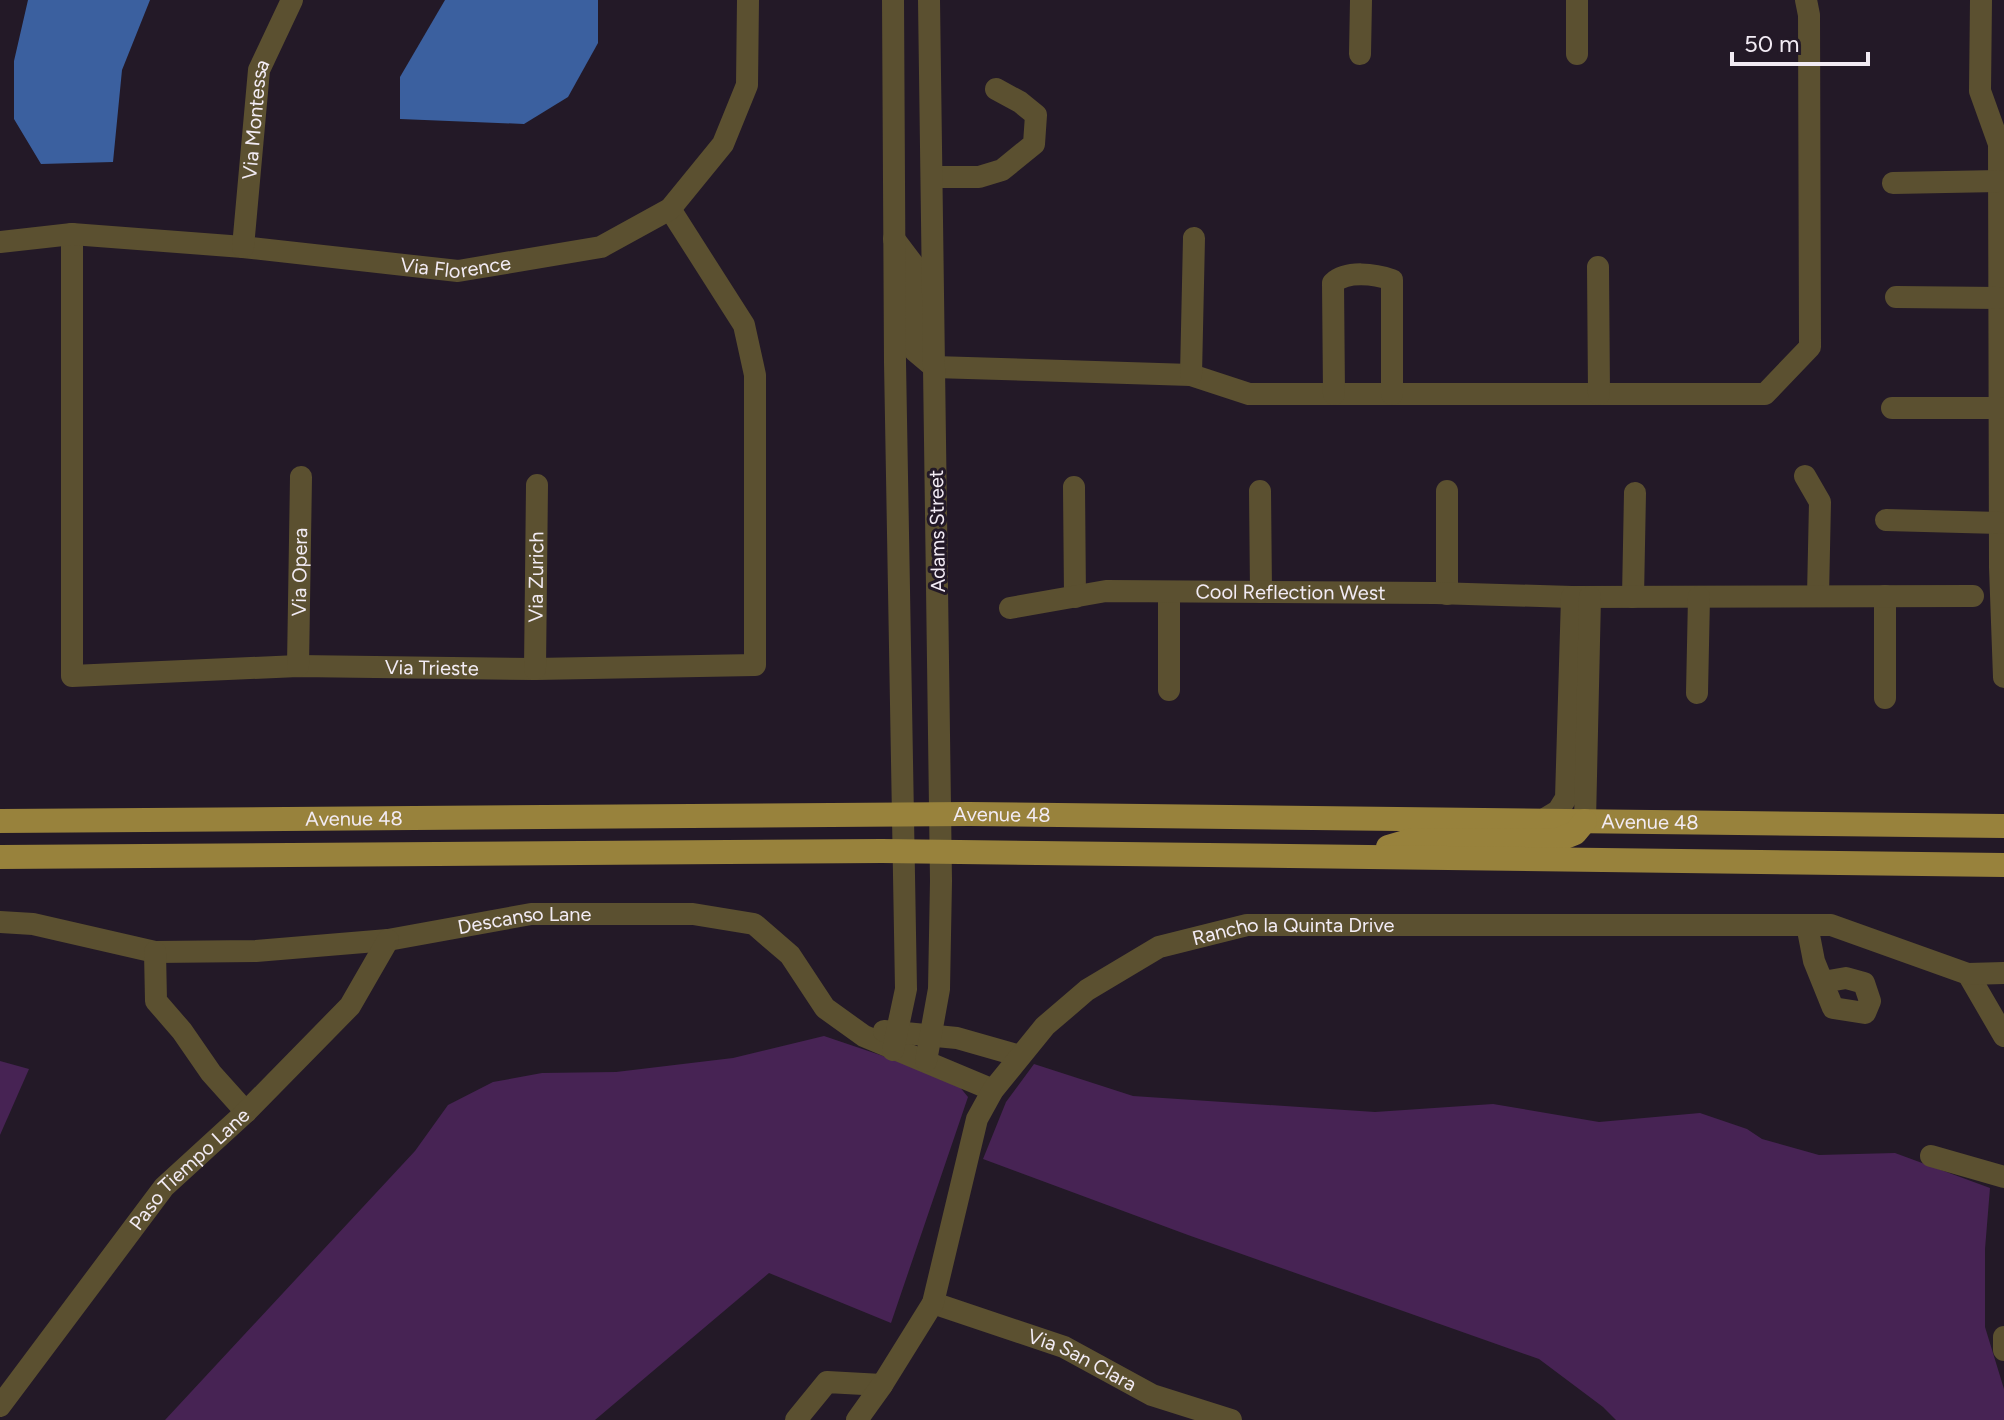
<svg xmlns="http://www.w3.org/2000/svg" width="2004" height="1420" font-family="Figtree,sans-serif">
  <rect width="100%" height="100%" fill="#231927"/>
  <g fill="#472354">
    <path d="M 824,1036 L 954,1080 L 968,1097 L 891,1323 L 769,1273 L 595,1420 L 165,1420 L 415,1151 L 448,1105 L 493,1082 L 542,1073 L 616,1072 L 733,1058 Z"/>
    <path d="M 0,1061 L 29,1069 L 0,1135 Z"/>
    <path d="M 1034,1064 L 1133,1096 L 1375,1112 L 1493,1104 L 1599,1122 L 1700,1113 L 1747,1129 L 1762,1139 L 1819,1155 L 1895,1153 L 1990,1188 L 1985,1249 L 1985,1327 L 2004,1389 L 2004,1420 L 1616,1420 L 1603,1407 L 1539,1359 L 1188,1235 L 983,1159 L 1006,1102 Z"/>
  </g>
  <g fill="#3b609f">
    <path d="M 28,0 L 150,0 L 122,70 L 113,162 L 41,164 L 14,119 L 14,61 Z"/>
    <path d="M 445,0 L 598,0 L 598,43 L 568,97 L 524,124 L 400,119 L 400,77 Z"/>
  </g>
  <g fill="none" stroke-linecap="round" stroke-linejoin="round">
    <g stroke="#5b5030" stroke-width="22">
      <path d="M 1981,0 L 1980,91 L 1999,144 L 2000,567 L 2004,677"/>
      <path d="M 1360,54 L 1361,0"/>
      <path d="M 1577,54 L 1577,0"/>
      <path d="M 932,177 L 979,177 L 1002,170 L 1034,144 L 1036,115 L 1020,102 L 996,89"/>
      <path d="M 1893,183 L 1999,181"/>
      <path id="s1" d="M 72,234 L 72,676 L 298,666 L 535,669 L 755,665 L 755,375 L 744,325 L 670,209"/>
      <path d="M 894,239 L 913,264 L 915,351 L 934,367 L 1191,375 L 1249,394 L 1765,394 L 1810,347 L 1809,15 L 1806,0"/>
      <path id="s2" d="M 0,242 L 72,234 L 243,247 L 458,271 L 601,247 L 670,209 L 723,144 L 747,85 L 748,0"/>
      <path id="s3" d="M 243,247 L 259,70 L 292,0"/>
      <path d="M 1598,267 L 1599,394"/>
      <path d="M 1896,297 L 1999,298"/>
      <path d="M 1191,375 L 1194,238"/>
      <path d="M 1334,394 L 1333,283 C 1347,270 1375,274 1392,280 L 1392,394"/>
      <path d="M 1892,408 L 2000,408"/>
      <path d="M 1805,476 L 1820,502 L 1818,596"/>
      <path d="M 1074,487 L 1075,597"/>
      <path d="M 1260,491 L 1261,592"/>
      <path d="M 1447,491 L 1447,594"/>
      <path d="M 1886,520 L 2000,523"/>
      <path d="M 1169,592 L 1169,690"/>
      <path d="M 1885,596 L 1885,698"/>
      <path d="M 1633,597 L 1635,493"/>
      <path id="s4" d="M 1010,608 L 1106,591 L 1435,593 L 1572,597 L 1973,596"/>
      <path id="s5" d="M 298,666 L 301,477"/>
      <path id="s6" d="M 535,669 L 537,485"/>
      <path d="M 1697,693 L 1699,597"/>
      <path d="M 1543,820 L 1558,811 L 1566,798 L 1572,597"/>
      <path d="M 1585,821 L 1590,597"/>
      <path id="s7" d="M 0,922 L 33,924 L 155,952 L 256,951 L 388,940 L 531,914 L 693,914 L 754,924 L 790,955 L 825,1008 L 864,1036 L 993,1090"/>
      <path d="M 1807,925 L 1814,961 L 1833,1008 L 1865,1013 L 1870,1001 L 1864,983 L 1846,978 L 1823,982"/>
      <path d="M 155,952 L 156,1001 L 182,1031 L 211,1073 L 246,1112"/>
      <path d="M 1968,974 L 2004,1036"/>
      <path d="M 884,1031 L 957,1038 L 1020,1056"/>
      <path d="M 893,1050 L 906,989 L 895,362 L 893,0"/>
      <path d="M 926,1061 L 939,989 L 941,881 L 929,0"/>
      <path d="M 1931,1156 L 2004,1177"/>
      <path id="s8" d="M 933,1303 L 1064,1347 L 1152,1395 L 1231,1420"/>
      <path d="M 2004,1337 L 2004,1350"/>
      <path id="s9" d="M 0,1406 L 164,1187 L 246,1112 L 350,1006 L 388,940"/>
      <path d="M 796,1420 L 827,1382 L 882,1385"/>
      <path id="s10" d="M 857,1420 L 882,1385 L 933,1303 L 977,1119 L 993,1090 L 1045,1026 L 1087,990 L 1159,947 L 1247,925 L 1831,925 L 1968,974 L 2004,973"/>
    </g>
    <g stroke="#98823c" stroke-width="24">
      <path id="s11" d="M 0,821 L 969,814 L 2004,826"/>
      <path d="M 1388,847 L 1412,840 L 1555,841 L 1575,833 L 1585,821"/>
      <path d="M 0,857 L 882,851 L 2004,865"/>
    </g>
  </g>
  <g text-anchor="middle" stroke-width="6" stroke-linejoin="round" paint-order="stroke">
    <g font-size="20" fill="#f2ebf4" stroke="#231927">
      <text dy="7" stroke="none"><textPath href="#s3" startOffset="128">Via Montessa</textPath></text>
      <text dy="7" stroke="none"><textPath href="#s2" startOffset="458">Via Florence</textPath></text>
      <text transform="translate(937 531) rotate(-91)" y="7">Adams Street</text>
      <text dy="7" stroke="none"><textPath href="#s5" startOffset="94">Via Opera</textPath></text>
      <text dy="7" stroke="none"><textPath href="#s6" startOffset="92">Via Zurich</textPath></text>
      <text dy="7" stroke="none"><textPath href="#s4" startOffset="282">Cool Reflection West</textPath></text>
      <text dy="7" stroke="none"><textPath href="#s1" startOffset="802">Via Trieste</textPath></text>
      <text dy="7" stroke="none"><textPath href="#s11" startOffset="1002">Avenue 48</textPath></text>
      <text dy="7" stroke="none"><textPath href="#s11" startOffset="354">Avenue 48</textPath></text>
      <text dy="7" stroke="none"><textPath href="#s11" startOffset="1650">Avenue 48</textPath></text>
      <text dy="7" stroke="none"><textPath href="#s7" startOffset="530">Descanso Lane</textPath></text>
      <text dy="7" stroke="none"><textPath href="#s10" startOffset="720">Rancho la Quinta Drive</textPath></text>
      <text dy="7" stroke="none"><textPath href="#s9" startOffset="304">Paso Tiempo Lane</textPath></text>
      <text dy="7" stroke="none"><textPath href="#s8" startOffset="160">Via San Clara</textPath></text>
    </g>
  </g>
  <path d="M1732 52v12h136v-12" fill="none" stroke="#f2ebf4" stroke-width="4"/>
  <text x="1744" y="52" font-size="24" fill="#f2ebf4" stroke="#231927" stroke-width="6" paint-order="stroke">50 m</text>
</svg>
